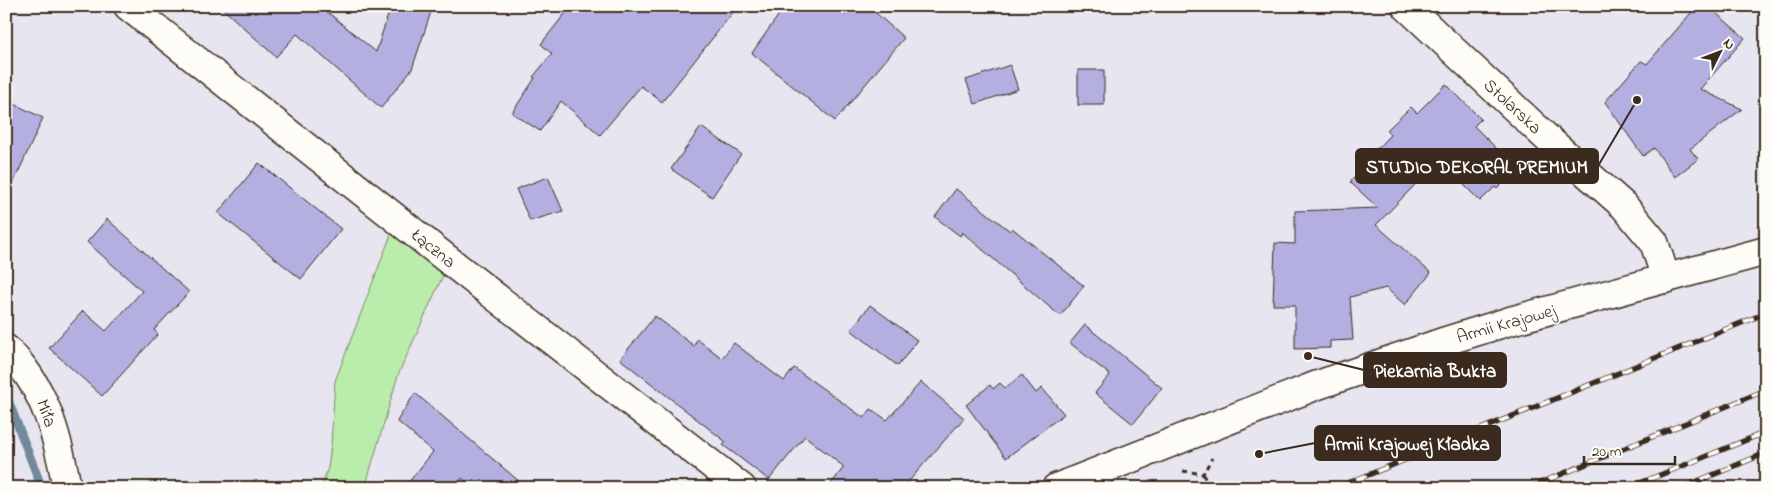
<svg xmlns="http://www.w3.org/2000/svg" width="1772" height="494" font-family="'Indie Flower',sans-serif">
  <rect width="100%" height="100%" fill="#e7e5f0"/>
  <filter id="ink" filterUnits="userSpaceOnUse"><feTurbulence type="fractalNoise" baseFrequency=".02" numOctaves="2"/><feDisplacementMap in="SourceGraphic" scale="10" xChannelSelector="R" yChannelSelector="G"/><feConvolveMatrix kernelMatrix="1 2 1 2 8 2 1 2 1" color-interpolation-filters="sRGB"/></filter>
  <g filter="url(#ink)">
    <path fill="#baecac" stroke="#7a8b65" d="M 398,220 L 450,260 L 398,375 L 365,488 L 321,488 L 328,468 L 331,445 L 335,381 L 390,237 Z"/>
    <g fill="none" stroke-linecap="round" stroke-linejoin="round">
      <path stroke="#71899d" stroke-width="9" d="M 6,395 L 42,488"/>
    </g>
    <g fill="#b3b0e1" stroke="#3b2a1e">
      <path d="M 220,6 L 320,6 L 376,52 L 391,6 L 433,6 L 412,69 L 381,108 L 297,34 L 276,57 Z"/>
      <path d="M 571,6 L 738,6 L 662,102 L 641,86 L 600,135 L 561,101 L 540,131 L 512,113 L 535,78 L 533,77 L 552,54 L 541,44 Z"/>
      <path d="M 785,6 L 868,6 L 904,38 L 835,121 L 752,53 Z"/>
      <path d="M 1697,6 L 1708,6 L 1745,38 L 1700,89 L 1742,109 L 1690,149 L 1698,159 L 1675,177 L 1654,148 L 1643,156 L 1605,102 L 1641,61 L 1647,64 Z"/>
      <path d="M 1010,65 L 1018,89 L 975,104 L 966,80 Z"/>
      <rect x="1078" y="70" width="26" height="35"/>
      <path d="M 1446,84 L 1481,119 L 1474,126 L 1517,169 L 1497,189 L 1495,187 L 1480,201 L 1439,160 L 1376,225 L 1431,273 L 1405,305 L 1386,288 L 1350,297 L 1353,340 L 1330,341 L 1330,348 L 1295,349 L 1295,305 L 1273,305 L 1275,243 L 1295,244 L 1295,211 L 1378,208 L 1350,182 L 1358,174 L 1355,171 L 1390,135 L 1387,130 L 1411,107 L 1417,113 Z"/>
      <path d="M 6,100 L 43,118 L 6,199 Z"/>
      <path d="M 701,127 L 741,154 L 712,197 L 671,169 Z"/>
      <path d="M 259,163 L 341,229 L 301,279 L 218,213 Z"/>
      <path d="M 548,177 L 563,211 L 530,221 L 516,189 Z"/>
      <path d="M 956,189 L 1010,231 L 1012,228 L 1084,286 L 1060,316 L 962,232 L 960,236 L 935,217 Z"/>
      <path d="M 107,219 L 189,292 L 154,330 L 158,334 L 102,396 L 49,348 L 83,311 L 106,331 L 142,291 L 87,242 Z"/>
      <path d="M 870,305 L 917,340 L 898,366 L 851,330 Z"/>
      <path d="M 655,316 L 694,346 L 697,339 L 722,358 L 734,343 L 784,381 L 794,368 L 864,418 L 871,409 L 887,420 L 921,382 L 964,418 L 903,488 L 828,488 L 844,467 L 805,436 L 769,480 L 723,445 L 726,442 L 620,359 Z"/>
      <path d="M 1085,325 L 1162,388 L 1133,424 L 1095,393 L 1110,375 L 1070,343 Z"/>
      <path d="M 1022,375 L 1036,393 L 1042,388 L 1064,414 L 1006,458 L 966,405 L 990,385 L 993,389 L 1000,383 L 1005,388 Z"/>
      <path d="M 415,393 L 527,488 L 473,488 L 462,478 L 454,488 L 404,488 L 433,452 L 397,421 Z"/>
    </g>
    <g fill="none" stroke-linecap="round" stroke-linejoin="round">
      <g stroke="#3b2a1e" stroke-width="31">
        <g id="minor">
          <path d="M 128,6 L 461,270 L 742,488"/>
          <path d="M 1406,6 L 1548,139 L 1624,206 L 1654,242 L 1666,279"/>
          <path d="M 6,349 C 45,385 58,438 67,488"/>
        </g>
      </g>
      <g stroke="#3b2a1e" stroke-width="31">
        <path id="tertiary" d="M 1056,488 L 1315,386 L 1446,341 L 1510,321 L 1766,251"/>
      </g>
      <g stroke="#3b2a1e" stroke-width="3" stroke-dasharray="5 4" stroke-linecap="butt">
        <path d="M 1183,471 L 1203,474 L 1212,458"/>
        <path d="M 1203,474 L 1209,488"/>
      </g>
      <use href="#minor" stroke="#fdfcf7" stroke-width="28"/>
      <use href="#tertiary" stroke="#fdfcf7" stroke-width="28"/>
      <g stroke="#3b2a1e" stroke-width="5.5">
        <g id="rail">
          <path d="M 1336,488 L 1766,313"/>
          <path d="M 1528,488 L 1766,390"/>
          <path d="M 1628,488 L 1766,432"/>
          <path d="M 1681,488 L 1766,453"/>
        </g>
      </g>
      <use href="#rail" stroke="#fdfcf7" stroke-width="4" stroke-dasharray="11" stroke-linecap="butt"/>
    </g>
  </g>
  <g text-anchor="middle" stroke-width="4" stroke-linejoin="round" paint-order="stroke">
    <g font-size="18" fill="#3b2a1e" stroke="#fdfcf7">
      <text transform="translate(1513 106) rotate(43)" y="6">Stolarska</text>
      <text transform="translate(434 248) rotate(39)" y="6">Łączna</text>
      <text transform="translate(1506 323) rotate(-16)" y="6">Armii Krajowej</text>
      <text transform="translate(47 413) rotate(71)" y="6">Miła</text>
    </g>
  </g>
  <path fill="none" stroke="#3b2a1e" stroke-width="2" d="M1637 100L1598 166M1308 356L1364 370M1259 454L1315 443"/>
  <g fill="#3b2a1e" stroke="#fdfcf7" stroke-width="2">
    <circle cx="1637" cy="100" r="5"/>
    <circle cx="1308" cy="356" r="5"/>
    <circle cx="1259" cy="454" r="5"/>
  </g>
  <g fill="#3b2a1e" stroke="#3b2a1e" stroke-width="2">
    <rect x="1356" y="149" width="242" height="34" rx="5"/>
    <rect x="1364" y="353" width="142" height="34" rx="5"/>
    <rect x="1315" y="426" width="185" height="34" rx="5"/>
  </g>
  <g font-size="19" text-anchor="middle" font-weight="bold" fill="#fff">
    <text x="1477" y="173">STUDIO DEKORAL PREMIUM</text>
    <text x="1435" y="377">Piekarnia Bukta</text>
    <text x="1407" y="450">Armii Krajowej Kładka</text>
  </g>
  <rect width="1772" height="494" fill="none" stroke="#fdfcf7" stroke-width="25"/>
  <rect x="12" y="12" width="1747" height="469" fill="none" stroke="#3b2a1e" stroke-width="2" filter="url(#ink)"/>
  <g transform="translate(1720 52) rotate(48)" stroke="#fdfcf7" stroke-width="4" paint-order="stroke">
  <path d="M0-4L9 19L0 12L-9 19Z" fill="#3b2a1e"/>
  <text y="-8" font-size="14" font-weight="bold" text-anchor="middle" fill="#3b2a1e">N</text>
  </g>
  <path d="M1584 456v8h91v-8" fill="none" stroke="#3b2a1e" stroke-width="2.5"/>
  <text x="1592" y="456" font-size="15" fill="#3b2a1e" stroke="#fdfcf7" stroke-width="4" paint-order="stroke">20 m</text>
</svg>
